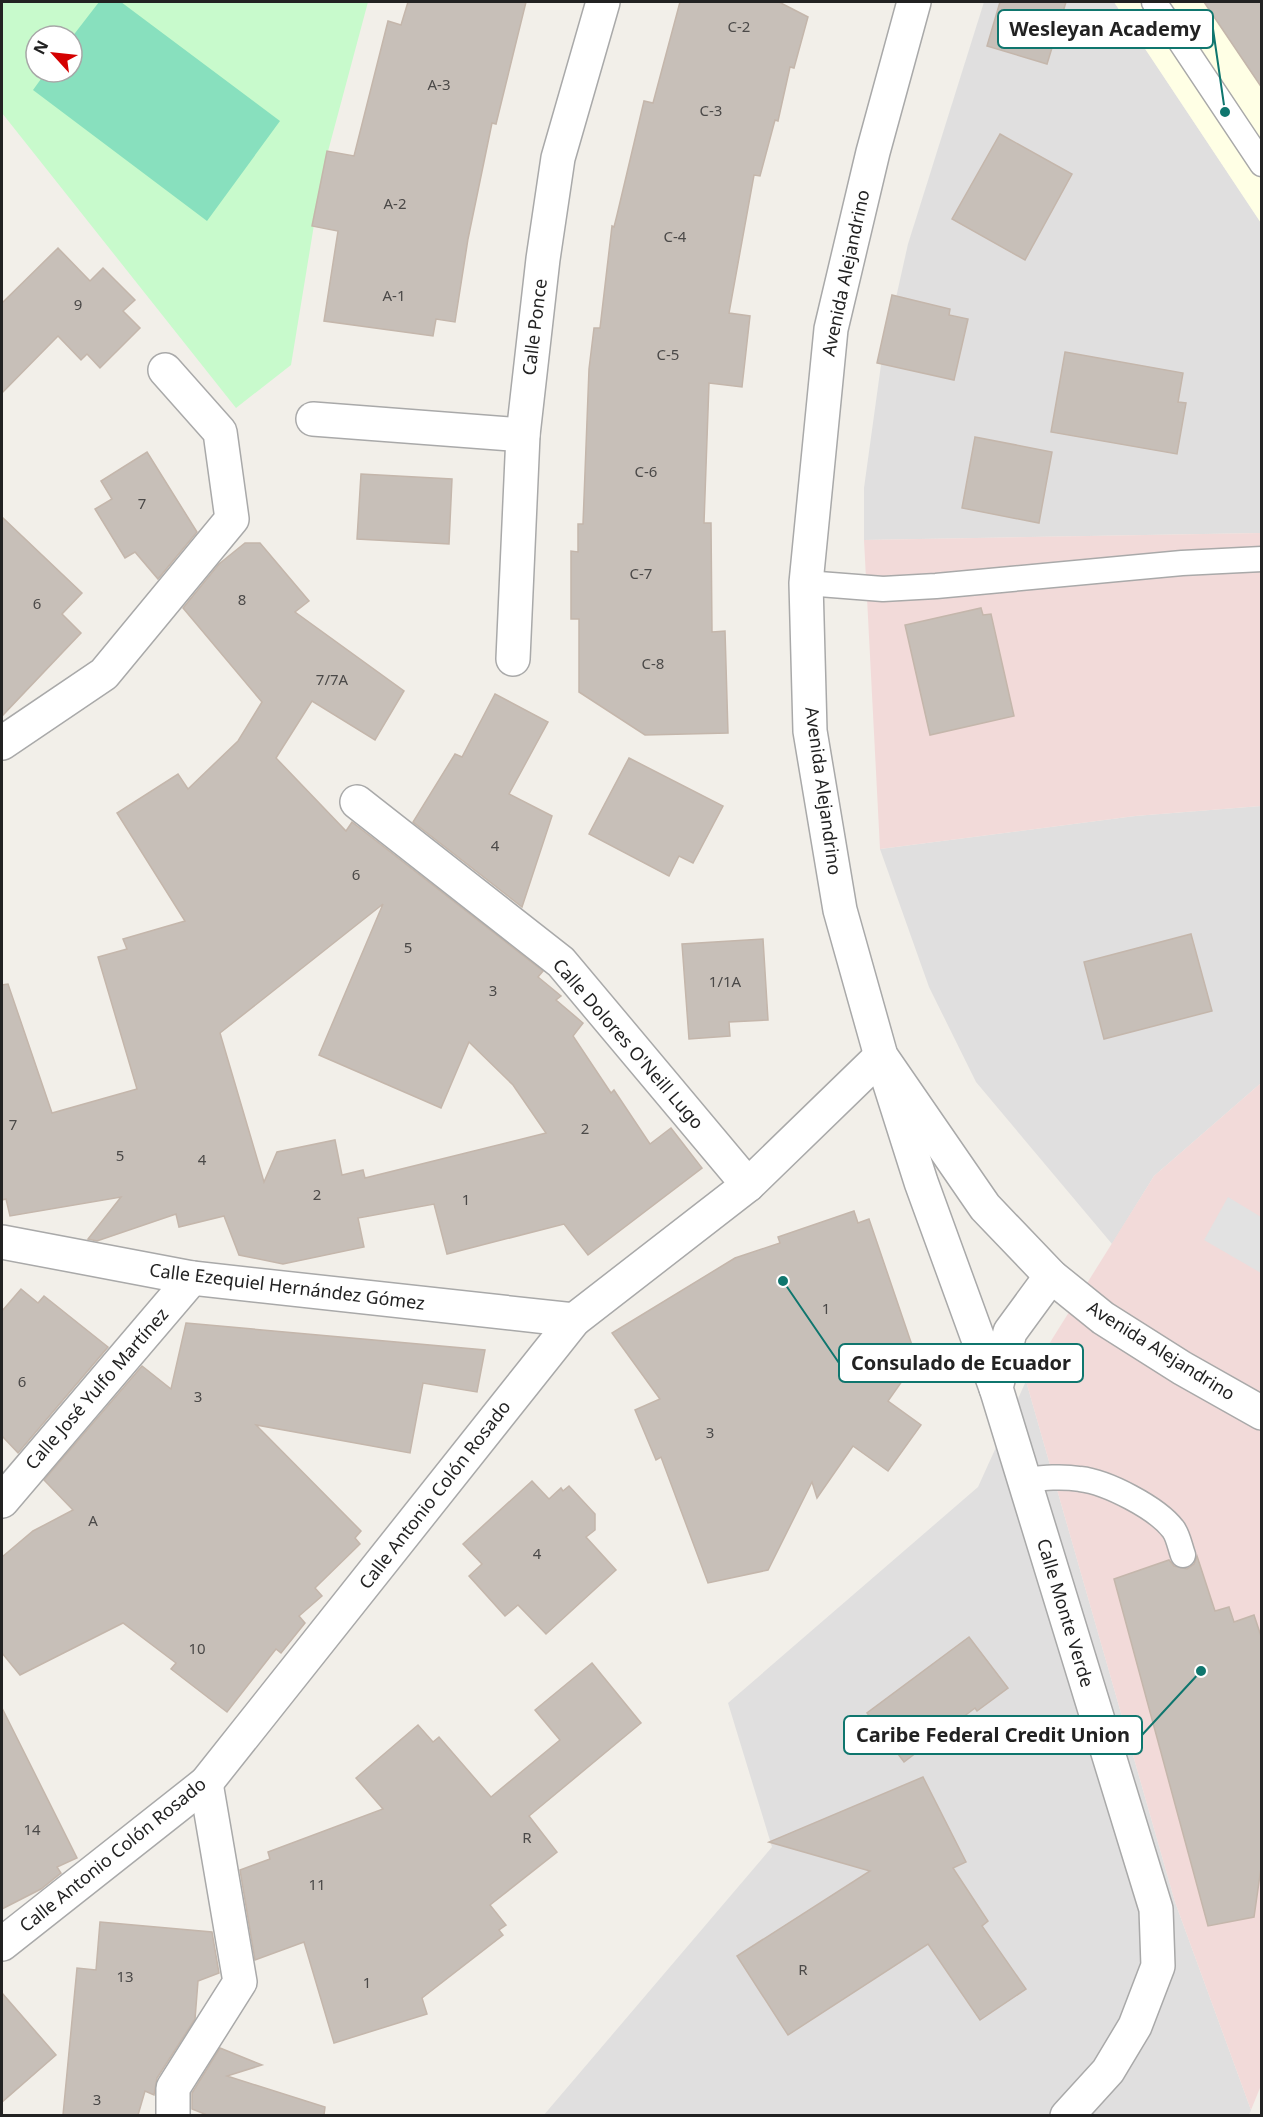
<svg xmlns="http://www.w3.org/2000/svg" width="1263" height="2117" font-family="'Noto Sans',sans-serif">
  <rect width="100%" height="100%" fill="#f2efe9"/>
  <g fill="#e0dfdf">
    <path d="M 984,2 L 1114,2 L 1261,223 L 1261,533 L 864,540 L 864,488 L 881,365 L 908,244 Z"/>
    <path d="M 1261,806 L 1261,1083 L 1154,1176 L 1112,1244 L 976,1082 L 929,987 L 880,849 L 1135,816 Z"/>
    <path d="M 1026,1381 L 1175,1902 L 1251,2110 L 1249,2115 L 543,2116 L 772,1847 L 728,1703 L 978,1487 Z"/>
  </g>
  <g fill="#f2dad9">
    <path d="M 1261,533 L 1261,806 L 1135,816 L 880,849 L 864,540 Z"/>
    <path d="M 1261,1083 L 1262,2083 L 1251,2110 L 1175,1902 L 1026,1381 L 1154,1176 Z"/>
  </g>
  <path fill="#ffffe5" d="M 1114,2 L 1261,2 L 1261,223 Z"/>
  <path fill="#c8facc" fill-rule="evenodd" d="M 2,2 L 368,2 L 323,170 L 291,365 L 236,408 L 2,113 ZM 36,36 L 72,36 L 72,72 L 36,72 Z"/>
  <path fill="#88e0be" d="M 99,2 L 121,2 L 280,121 L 207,221 L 33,90 L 46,72 L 72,72 L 72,37 Z"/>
  <path fill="#e2e2e2" d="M 1228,1197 L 1261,1217 L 1261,1273 L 1204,1240 Z"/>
  <g fill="#c7bfb8" stroke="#c4b6ab" stroke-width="1.5" fill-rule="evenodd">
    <path d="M 408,2 L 526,2 L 496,124 L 492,123 L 468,239 L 455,322 L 436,319 L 433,336 L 324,321 L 338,231 L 312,226 L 327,151 L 354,156 L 388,21 L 401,25 Z"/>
    <path d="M 680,2 L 779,2 L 808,17 L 794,68 L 790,67 L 778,121 L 775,120 L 760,176 L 754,175 L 729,313 L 750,316 L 742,387 L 709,383 L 704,523 L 711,523 L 712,632 L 725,631 L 728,733 L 645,735 L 579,692 L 579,619 L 571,619 L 571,551 L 578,552 L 578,524 L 583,524 L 589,369 L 594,328 L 600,328 L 612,226 L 614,227 L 617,215 L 644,101 L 653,103 Z"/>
    <path d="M 1000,2 L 1066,2 L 1047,64 L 987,46 Z"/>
    <path d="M 1204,2 L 1262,2 L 1262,88 Z"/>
    <path d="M 1000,134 L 1072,174 L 1025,260 L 952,219 Z"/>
    <path d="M 58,248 L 90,281 L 103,268 L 135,300 L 123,311 L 140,328 L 100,368 L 87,354 L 81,360 L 58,336 L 2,393 L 2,303 Z"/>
    <path d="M 892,295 L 950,309 L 949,315 L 968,319 L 954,380 L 877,363 Z"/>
    <path d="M 1065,352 L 1183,373 L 1178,402 L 1186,403 L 1177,454 L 1051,432 Z"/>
    <path d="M 975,437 L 1052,452 L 1039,523 L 962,508 Z"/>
    <path d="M 147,452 L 197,532 L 158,579 L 135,552 L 125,558 L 95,509 L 112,499 L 101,481 Z"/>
    <path d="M 361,474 L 452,479 L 449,544 L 357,539 Z"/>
    <path d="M 2,517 L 82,593 L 62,614 L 81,633 L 2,716 Z"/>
    <path d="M 245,543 L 260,543 L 309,601 L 295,612 L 404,691 L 375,740 L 312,701 L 276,758 L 346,831 L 352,822 L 543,971 L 538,977 L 561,996 L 556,1000 L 583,1023 L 573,1036 L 611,1093 L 614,1090 L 650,1144 L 671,1128 L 702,1168 L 588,1255 L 564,1224 L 447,1254 L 434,1204 L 358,1218 L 364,1247 L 283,1264 L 239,1255 L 224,1216 L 179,1227 L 176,1214 L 97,1241 L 88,1239 L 121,1197 L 10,1216 L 6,1199 L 2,1200 L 2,985 L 8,984 L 52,1113 L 137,1089 L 98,957 L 127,949 L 123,939 L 185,921 L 117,813 L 178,774 L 188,789 L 238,741 L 262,702 L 183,608 L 219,564 ZM 383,904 L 319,1055 L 441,1108 L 469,1042 L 513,1085 L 546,1133 L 365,1178 L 363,1170 L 342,1175 L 335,1140 L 277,1152 L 264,1182 L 220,1033 Z"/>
    <path d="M 981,608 L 983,615 L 991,614 L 1014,716 L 930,735 L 905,625 Z"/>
    <path d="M 495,694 L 548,722 L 509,794 L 552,816 L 522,907 L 413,822 L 455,754 L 462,757 Z"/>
    <path d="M 629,758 L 723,806 L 693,863 L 679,856 L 669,876 L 589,834 Z"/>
    <path d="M 1191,934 L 1212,1011 L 1104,1039 L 1084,962 Z"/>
    <path d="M 763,939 L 768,1020 L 729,1022 L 730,1036 L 689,1039 L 682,944 Z"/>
    <path d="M 854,1211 L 858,1223 L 869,1219 L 917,1360 L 888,1401 L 921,1425 L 888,1471 L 853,1446 L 817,1498 L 812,1482 L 768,1570 L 708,1583 L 661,1457 L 656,1460 L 635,1410 L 660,1399 L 612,1333 L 735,1258 L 780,1243 L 778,1237 Z"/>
    <path d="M 21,1289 L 38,1303 L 44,1296 L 108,1347 L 18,1453 L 2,1436 L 2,1311 Z"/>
    <path d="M 186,1323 L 485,1350 L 477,1392 L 423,1383 L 410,1453 L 256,1425 L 361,1531 L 355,1538 L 360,1544 L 315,1588 L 322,1596 L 299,1616 L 305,1623 L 281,1653 L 276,1649 L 227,1712 L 171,1669 L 176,1663 L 123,1623 L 20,1675 L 2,1653 L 2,1557 L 33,1531 L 73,1510 L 44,1480 L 142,1366 L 171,1389 Z"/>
    <path d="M 532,1481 L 549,1499 L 561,1488 L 563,1491 L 569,1486 L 595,1514 L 595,1530 L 586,1537 L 616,1570 L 546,1634 L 518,1605 L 505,1616 L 469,1576 L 482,1564 L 463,1544 Z"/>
    <path d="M 1197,1556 L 1215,1611 L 1229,1607 L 1234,1622 L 1254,1615 L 1262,1639 L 1262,1861 L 1254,1917 L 1208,1926 L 1114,1579 L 1169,1560 L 1174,1566 L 1187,1569 L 1194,1564 Z"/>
    <path d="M 969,1637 L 1008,1688 L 977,1711 L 975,1708 L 904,1762 L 867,1713 Z"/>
    <path d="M 592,1663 L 641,1723 L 529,1816 L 557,1852 L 490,1905 L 506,1925 L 499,1930 L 503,1935 L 422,1998 L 427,2014 L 334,2043 L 304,1942 L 255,1960 L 240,1870 L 270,1859 L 268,1852 L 383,1809 L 356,1778 L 418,1725 L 433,1742 L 439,1737 L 491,1797 L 560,1740 L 535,1710 Z"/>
    <path d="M 2,1708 L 77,1858 L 57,1867 L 61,1873 L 41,1889 L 2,1909 Z"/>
    <path d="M 923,1777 L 966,1862 L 953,1868 L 988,1921 L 982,1926 L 1026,1989 L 980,2020 L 928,1944 L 788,2035 L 737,1956 L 870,1871 L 769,1842 Z"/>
    <path d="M 100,1922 L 212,1932 L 219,1973 L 198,1981 L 195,2019 L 157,2078 L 154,2095 L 145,2091 L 138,2115 L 63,2115 L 77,1968 L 96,1970 Z"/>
    <path d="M 2,1993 L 56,2055 L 2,2102 Z"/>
    <path d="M 220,2048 L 262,2065 L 227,2076 L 325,2107 L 324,2115 L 207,2115 L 192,2109 L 192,2093 Z"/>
  </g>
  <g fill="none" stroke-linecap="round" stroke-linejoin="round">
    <g stroke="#a9a9a9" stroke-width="27">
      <g id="service">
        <path d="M 1154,2 L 1262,164"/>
        <path d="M 806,583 L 883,589 L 936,586 L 1182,563 L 1262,559"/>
        <path d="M 1024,1480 C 1043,1478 1061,1476 1080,1479 C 1107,1482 1157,1508 1173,1529 C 1178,1535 1180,1547 1183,1555"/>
      </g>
    </g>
    <g stroke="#a9a9a9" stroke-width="36">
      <g id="minor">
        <path d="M 313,419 L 523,435"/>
        <path d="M 513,659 L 523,435 L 543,259 L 558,158 L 603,2"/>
        <path d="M 2,743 L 104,674 L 232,519 L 220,432 L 165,370"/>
        <path d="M 357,802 L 561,962 L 748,1185"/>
        <path d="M 2,1242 L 192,1278 L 574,1320"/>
        <path d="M 1051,1276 L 1010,1332 L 996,1388 L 1156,1909 L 1158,1966 L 1135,2026 L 1108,2071 L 1067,2116"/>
        <path d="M 2,1501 L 192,1278"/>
        <path d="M 2,1944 L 206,1783 L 574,1320 L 748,1185 L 881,1056 L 921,1182 L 996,1388"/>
        <path d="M 173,2116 L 173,2088 L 240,1982 L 206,1783"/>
      </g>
    </g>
    <g stroke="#a9a9a9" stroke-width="36">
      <path id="tertiary" d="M 914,2 L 873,152 L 831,329 L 806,583 L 810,731 L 840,910 L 881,1056 L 985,1207 L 1051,1276 L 1103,1318 L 1182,1368 L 1262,1413"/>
    </g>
    <use href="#service" stroke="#fff" stroke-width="24"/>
    <use href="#minor" stroke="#fff" stroke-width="33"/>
    <use href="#tertiary" stroke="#fff" stroke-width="33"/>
  </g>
  <g text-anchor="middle" stroke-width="4.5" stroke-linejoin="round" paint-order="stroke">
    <g font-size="15" fill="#4b4948">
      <text x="739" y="32">C-2</text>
      <text x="439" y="90">A-3</text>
      <text x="711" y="116">C-3</text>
      <text x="395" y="209">A-2</text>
      <text x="675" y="242">C-4</text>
      <text x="394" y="301">A-1</text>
      <text x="78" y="310">9</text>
      <text x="668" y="360">C-5</text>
      <text x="646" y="477">C-6</text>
      <text x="142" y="509">7</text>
      <text x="641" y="579">C-7</text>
      <text x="242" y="605">8</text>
      <text x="37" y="609">6</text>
      <text x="653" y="669">C-8</text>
      <text x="332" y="685">7/7A</text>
      <text x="495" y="851">4</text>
      <text x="356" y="880">6</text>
      <text x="408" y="953">5</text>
      <text x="725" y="987">1/1A</text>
      <text x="493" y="996">3</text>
      <text x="13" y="1130">7</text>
      <text x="585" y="1134">2</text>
      <text x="120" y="1161">5</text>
      <text x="202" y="1165">4</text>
      <text x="317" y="1200">2</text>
      <text x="466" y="1205">1</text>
      <text x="826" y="1314">1</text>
      <text x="22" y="1387">6</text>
      <text x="198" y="1402">3</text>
      <text x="710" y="1438">3</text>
      <text x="93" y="1526">A</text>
      <text x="537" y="1559">4</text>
      <text x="197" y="1654">10</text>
      <text x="32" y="1835">14</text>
      <text x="527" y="1843">R</text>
      <text x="317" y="1890">11</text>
      <text x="803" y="1975">R</text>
      <text x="125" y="1982">13</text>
      <text x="367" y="1988">1</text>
      <text x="97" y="2105">3</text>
    </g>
    <g font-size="18" fill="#222" stroke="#fff">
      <text transform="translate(846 273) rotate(-78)" y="6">Avenida Alejandrino</text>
      <text transform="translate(535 327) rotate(-83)" y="6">Calle Ponce</text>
      <text transform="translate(823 791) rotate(82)" y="6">Avenida Alejandrino</text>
      <text transform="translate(628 1044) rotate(49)" y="6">Calle Dolores O'Neill Lugo</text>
      <text transform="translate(287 1287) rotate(7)" y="6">Calle Ezequiel Hernández Gómez</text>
      <text transform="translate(1161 1351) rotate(32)" y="6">Avenida Alejandrino</text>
      <text transform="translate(97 1389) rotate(-49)" y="6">Calle José Yulfo Martínez</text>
      <text transform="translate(435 1495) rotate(-52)" y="6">Calle Antonio Colón Rosado</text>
      <text transform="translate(1065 1613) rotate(73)" y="6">Calle Monte Verde</text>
      <text transform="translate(113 1855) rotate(-39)" y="6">Calle Antonio Colón Rosado</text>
    </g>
  </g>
  <path fill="none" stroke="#0f766e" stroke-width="2" d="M1225 112L1213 29M783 1281L839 1363M1201 1671L1142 1735"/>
  <g fill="#0f766e" stroke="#fff" stroke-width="2">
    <circle cx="1225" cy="112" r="6"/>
    <circle cx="783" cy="1281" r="6"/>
    <circle cx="1201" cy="1671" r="6"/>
  </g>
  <g fill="#fff" stroke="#0f766e" stroke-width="2">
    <rect x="998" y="10" width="215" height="38" rx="6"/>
    <rect x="839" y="1344" width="244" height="38" rx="6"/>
    <rect x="844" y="1716" width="298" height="38" rx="6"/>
  </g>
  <g font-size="20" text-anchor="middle" font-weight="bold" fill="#222">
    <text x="1105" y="36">Wesleyan Academy</text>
    <text x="961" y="1370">Consulado de Ecuador</text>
    <text x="993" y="1742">Caribe Federal Credit Union</text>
  </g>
  <rect width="1263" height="2117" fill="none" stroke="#222222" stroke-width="6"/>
  <g transform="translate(54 54) rotate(297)"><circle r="28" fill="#ffffff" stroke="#a7a7a7" stroke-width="1.5"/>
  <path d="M0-4.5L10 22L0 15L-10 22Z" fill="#d40000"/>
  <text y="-9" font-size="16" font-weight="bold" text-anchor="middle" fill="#222222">N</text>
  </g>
</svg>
